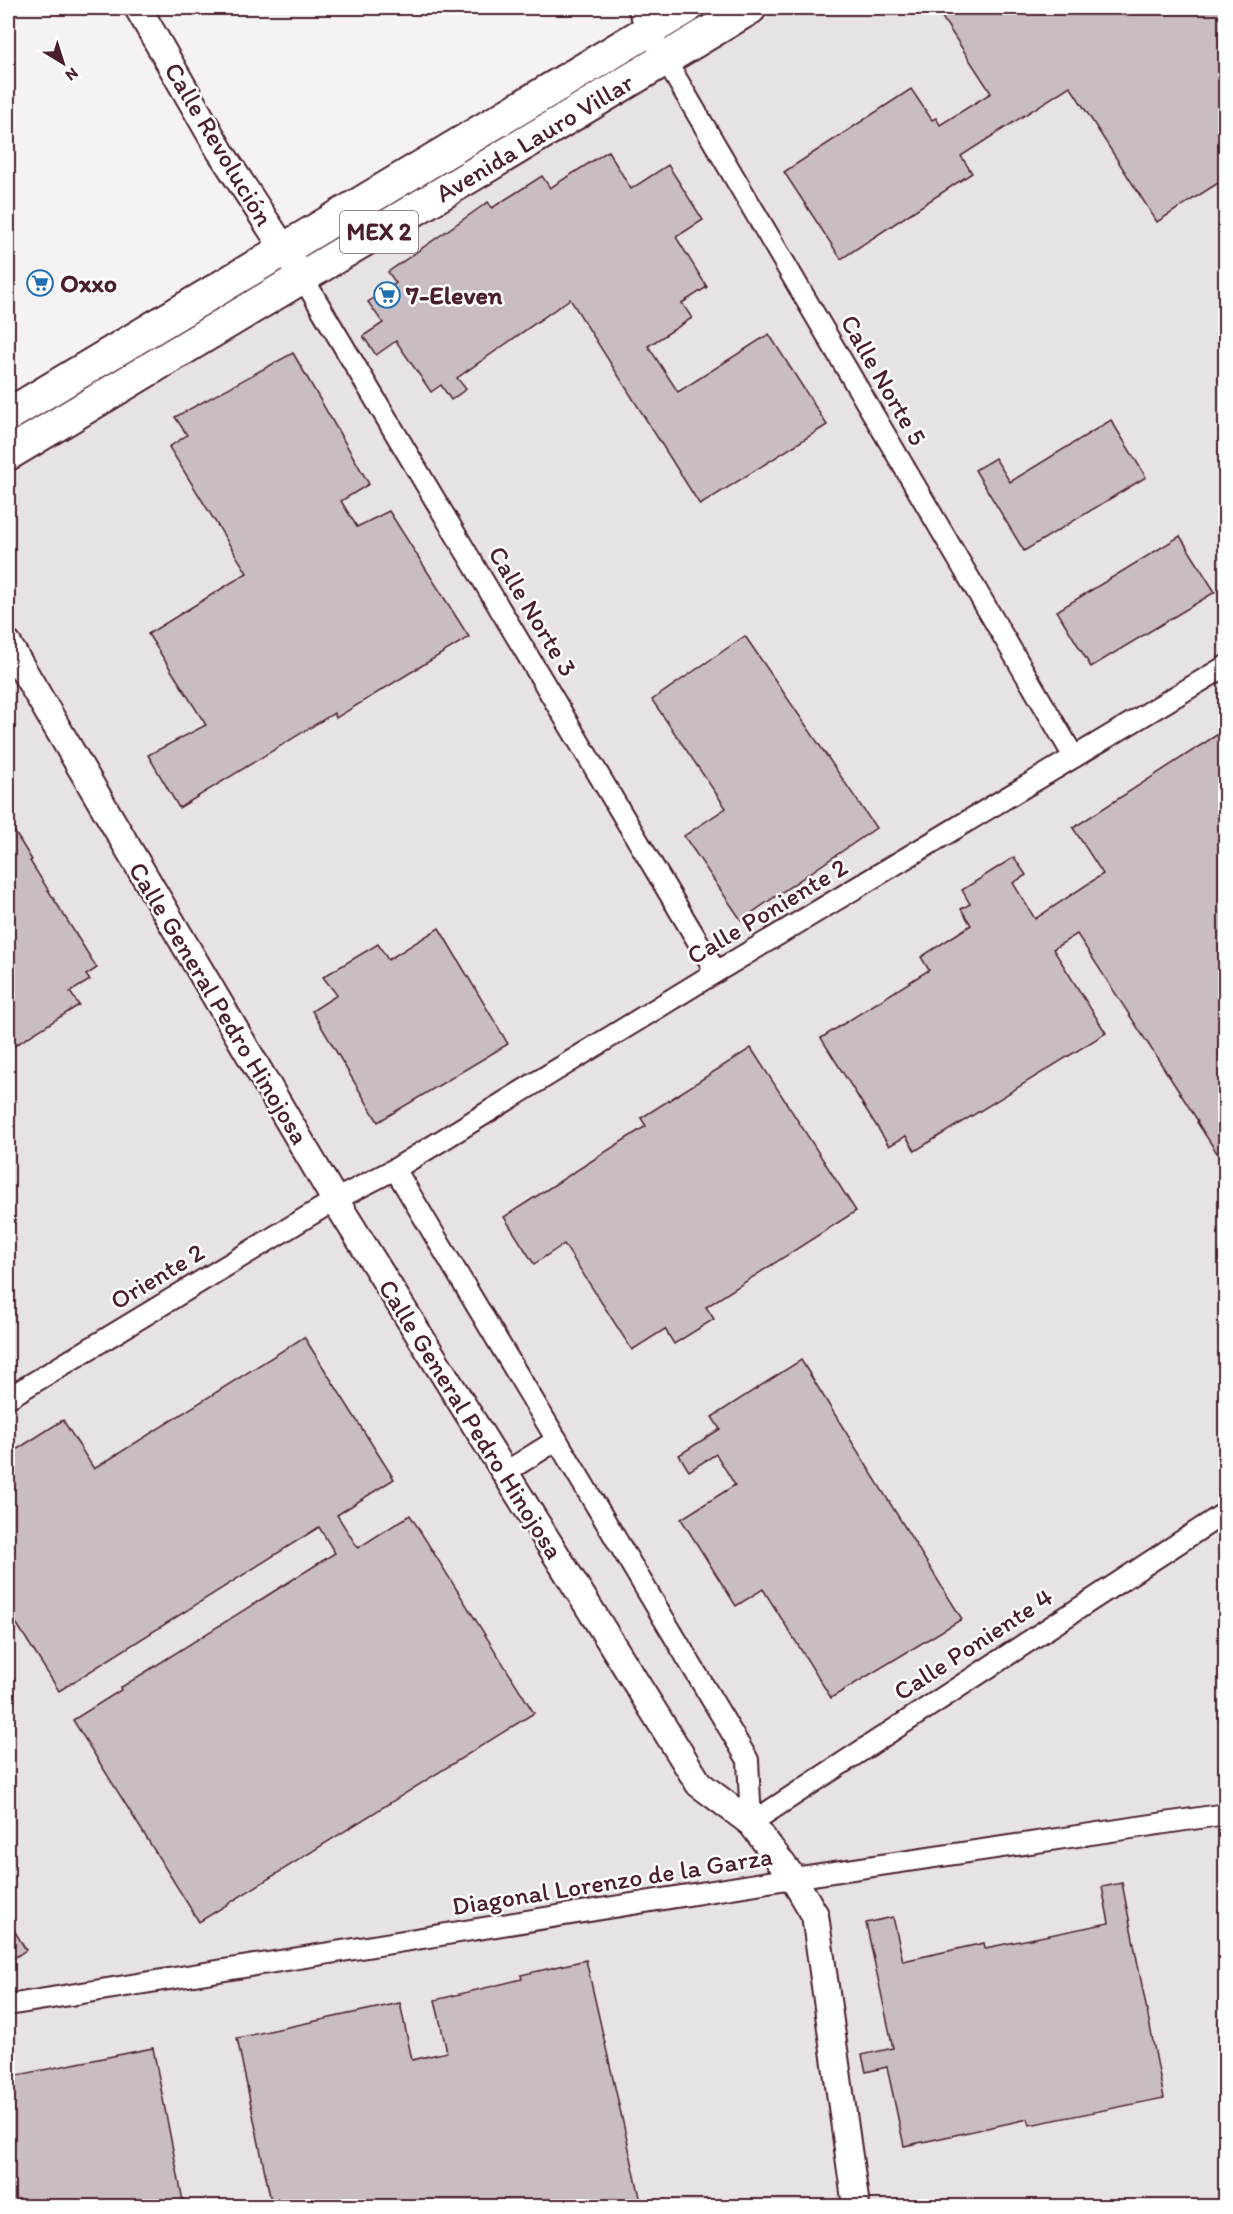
<svg xmlns="http://www.w3.org/2000/svg" width="1233" height="2214" font-family="Itim,sans-serif">
  <rect width="100%" height="100%" fill="#f4f2f2"/>
  <filter id="ink" filterUnits="userSpaceOnUse"><feTurbulence type="fractalNoise" baseFrequency=".0167" numOctaves="2"/><feDisplacementMap in="SourceGraphic" scale="12" xChannelSelector="R" yChannelSelector="G"/><feConvolveMatrix kernelMatrix="1 2 1 2 8 2 1 2 1" color-interpolation-filters="sRGB"/></filter>
  <g filter="url(#ink)">
    <path fill="#e7e2e3" d="M 774,8 L 1225,8 L 1225,2206 L 8,2206 L 8,460 Z"/>
    <g fill="#cabdc1" stroke="#4a1f2b" stroke-width="1.5">
      <path d="M 936,8 L 1226,8 L 1226,178 L 1157,222 L 1070,86 L 961,156 L 972,173 L 841,259 L 784,172 L 911,89 L 932,120 L 936,118 L 940,125 L 991,93 Z"/>
      <path d="M 608,151 L 631,189 L 668,165 L 703,220 L 676,237 L 707,287 L 682,303 L 692,318 L 648,346 L 678,392 L 769,334 L 827,425 L 700,505 L 570,299 L 457,378 L 466,389 L 451,400 L 441,385 L 431,392 L 396,341 L 376,355 L 363,336 L 383,323 L 368,302 L 396,283 L 388,272 L 488,202 L 492,208 L 542,176 L 550,188 Z"/>
      <path d="M 293,353 L 369,484 L 341,501 L 357,527 L 389,511 L 469,637 L 336,718 L 334,713 L 179,808 L 148,755 L 206,725 L 148,634 L 247,573 L 169,447 L 187,435 L 175,417 Z"/>
      <path d="M 1111,420 L 1146,477 L 1024,551 L 975,470 L 995,458 L 1010,482 Z"/>
      <path d="M 1180,536 L 1215,592 L 1091,667 L 1057,611 Z"/>
      <path d="M 745,636 L 876,828 L 741,920 L 684,836 L 726,808 L 652,700 Z"/>
      <path d="M 1226,729 L 1226,1167 L 1197,1122 L 1198,1121 L 1077,934 L 1053,949 L 1106,1033 L 915,1151 L 906,1136 L 889,1146 L 821,1038 L 929,970 L 921,957 L 971,925 L 961,909 L 970,904 L 962,890 L 1014,857 L 1026,875 L 1013,883 L 1035,919 L 1103,874 L 1073,828 Z"/>
      <path d="M 8,821 L 32,860 L 30,861 L 97,968 L 86,975 L 90,980 L 70,992 L 79,1005 L 8,1050 Z"/>
      <path d="M 439,928 L 508,1044 L 378,1122 L 312,1011 L 337,995 L 323,977 L 378,944 L 388,960 Z"/>
      <path d="M 751,1048 L 856,1211 L 706,1307 L 714,1319 L 674,1344 L 665,1329 L 632,1350 L 564,1244 L 534,1264 L 504,1217 L 646,1126 L 641,1118 Z"/>
      <path d="M 304,1337 L 394,1479 L 337,1515 L 358,1548 L 410,1515 L 534,1713 L 199,1922 L 73,1720 L 121,1690 L 120,1688 L 335,1553 L 319,1527 L 59,1691 L 8,1610 L 8,1455 L 63,1420 L 94,1469 Z"/>
      <path d="M 801,1360 L 962,1619 L 831,1698 L 763,1589 L 736,1606 L 681,1519 L 735,1485 L 716,1454 L 689,1471 L 679,1455 L 720,1429 L 712,1417 Z"/>
      <path d="M 1122,1883 L 1164,2098 L 1030,2125 L 1028,2119 L 904,2146 L 887,2067 L 866,2072 L 862,2055 L 893,2048 L 866,1923 L 893,1917 L 903,1961 L 984,1943 L 985,1948 L 1109,1923 L 1102,1887 Z"/>
      <path d="M 8,1920 L 26,1950 L 8,1962 Z"/>
      <path d="M 586,1960 L 642,2206 L 272,2206 L 237,2038 L 400,2003 L 412,2060 L 447,2052 L 435,2000 L 522,1979 L 521,1975 Z"/>
      <path d="M 153,2048 L 184,2206 L 8,2206 L 8,2077 Z"/>
    </g>
    <g fill="none" stroke-linecap="round" stroke-linejoin="round">
      <g stroke="#4a1f2b" stroke-width="24">
        <g id="minor">
          <path d="M 638,8 L 648,30 L 1074,757"/>
          <path d="M 303,278 L 716,972"/>
          <path d="M 395,1169 L 748,1760 L 751,1823"/>
          <path d="M 8,1398 L 335,1200 L 395,1169 L 716,972 L 1226,666"/>
          <path d="M 504,1473 L 557,1440"/>
          <path d="M 751,1823 L 1226,1512"/>
          <path d="M 8,2005 L 793,1878 L 1226,1814"/>
        </g>
      </g>
      <g stroke="#4a1f2b" stroke-width="30">
        <g id="tertiary">
          <path d="M 138,8 L 220,151 L 303,278"/>
          <path d="M 8,644 L 335,1200 L 699,1784 L 751,1823 L 793,1878 L 815,1915 L 856,2206"/>
        </g>
      </g>
      <g stroke="#4a1f2b" stroke-width="36">
        <g id="primary">
          <path d="M 8,415 L 686,8"/>
          <path id="s1" d="M 8,454 L 750,8"/>
        </g>
      </g>
      <use href="#minor" stroke="#fff" stroke-width="20"/>
      <use href="#tertiary" stroke="#fff" stroke-width="26"/>
      <use href="#primary" stroke="#fff" stroke-width="32"/>
    </g>
  </g>
  <defs>
    <g id="supermarket-ring" transform="scale(1.35)"><circle r="9.5" fill="#fff" stroke="#1f6fb2" stroke-width="1.5"/><path d="M-6-5.5h2.5l.6 2H6L4.5 2H-2.5L-4.4-4H-6ZM-1.5 3.2a1.3 1.3 0 1 0 .1 0ZM3 3.2a1.3 1.3 0 1 0 .1 0Z" fill="#1f6fb2"/></g>
  </defs>
  <g fill-rule="evenodd">
    <use href="#supermarket-ring" x="40" y="283"/>
    <use href="#supermarket-ring" x="387" y="295"/>
  </g>
  <g text-anchor="middle" stroke-width="5" stroke-linejoin="round" paint-order="stroke">
    <rect fill="#fff" stroke="#80626b" stroke-width="1.5" x="340" y="211" width="78" height="42" rx="4.5"/>
    <g font-size="24" font-weight="bold" fill="#4a1f2b">
      <text x="379" y="240">MEX 2</text>
    </g>
    <g font-size="26" fill="#4a1f2b" stroke="#fff">
      <text dy="9" stroke="none"><textPath href="#s1" startOffset="614">Avenida Lauro Villar</textPath></text>
      <text transform="translate(219 144) rotate(59)" y="9">Calle Revolución</text>
      <text transform="translate(884 380) rotate(60)" y="9">Calle Norte 5</text>
      <text transform="translate(533 611) rotate(59)" y="9">Calle Norte 3</text>
      <text transform="translate(767 911) rotate(-31)" y="9">Calle Poniente 2</text>
      <text transform="translate(219 1003) rotate(59)" y="9">Calle General Pedro Hinojosa</text>
      <text transform="translate(157 1276) rotate(-31)" y="9">Oriente 2</text>
      <text transform="translate(471 1419) rotate(58)" y="9">Calle General Pedro Hinojosa</text>
      <text transform="translate(973 1644) rotate(-33)" y="9">Calle Poniente 4</text>
      <text transform="translate(612 1881) rotate(-9)" y="9">Diagonal Lorenzo de la Garza</text>
    </g>
    <g font-size="26" font-weight="bold" fill="#4a1f2b" stroke="#fff" text-anchor="start">
      <text x="60" y="292">Oxxo</text>
      <text x="406" y="304">7-Eleven</text>
    </g>
  </g>
  <rect width="1233" height="2214" fill="none" stroke="#fff" stroke-width="30"/>
  <rect x="15" y="15" width="1203" height="2184" fill="none" stroke="#4a1f2b" stroke-width="2" filter="url(#ink)"/>
  <g transform="translate(63 63) rotate(142)" stroke="#ffffff" stroke-width="4.5" paint-order="stroke">
  <path d="M0-4.5L10 22L0 15L-10 22Z" fill="#4a1f2b"/>
  <text y="-9" font-size="16" font-weight="bold" text-anchor="middle" fill="#4a1f2b">N</text>
  </g>
</svg>
